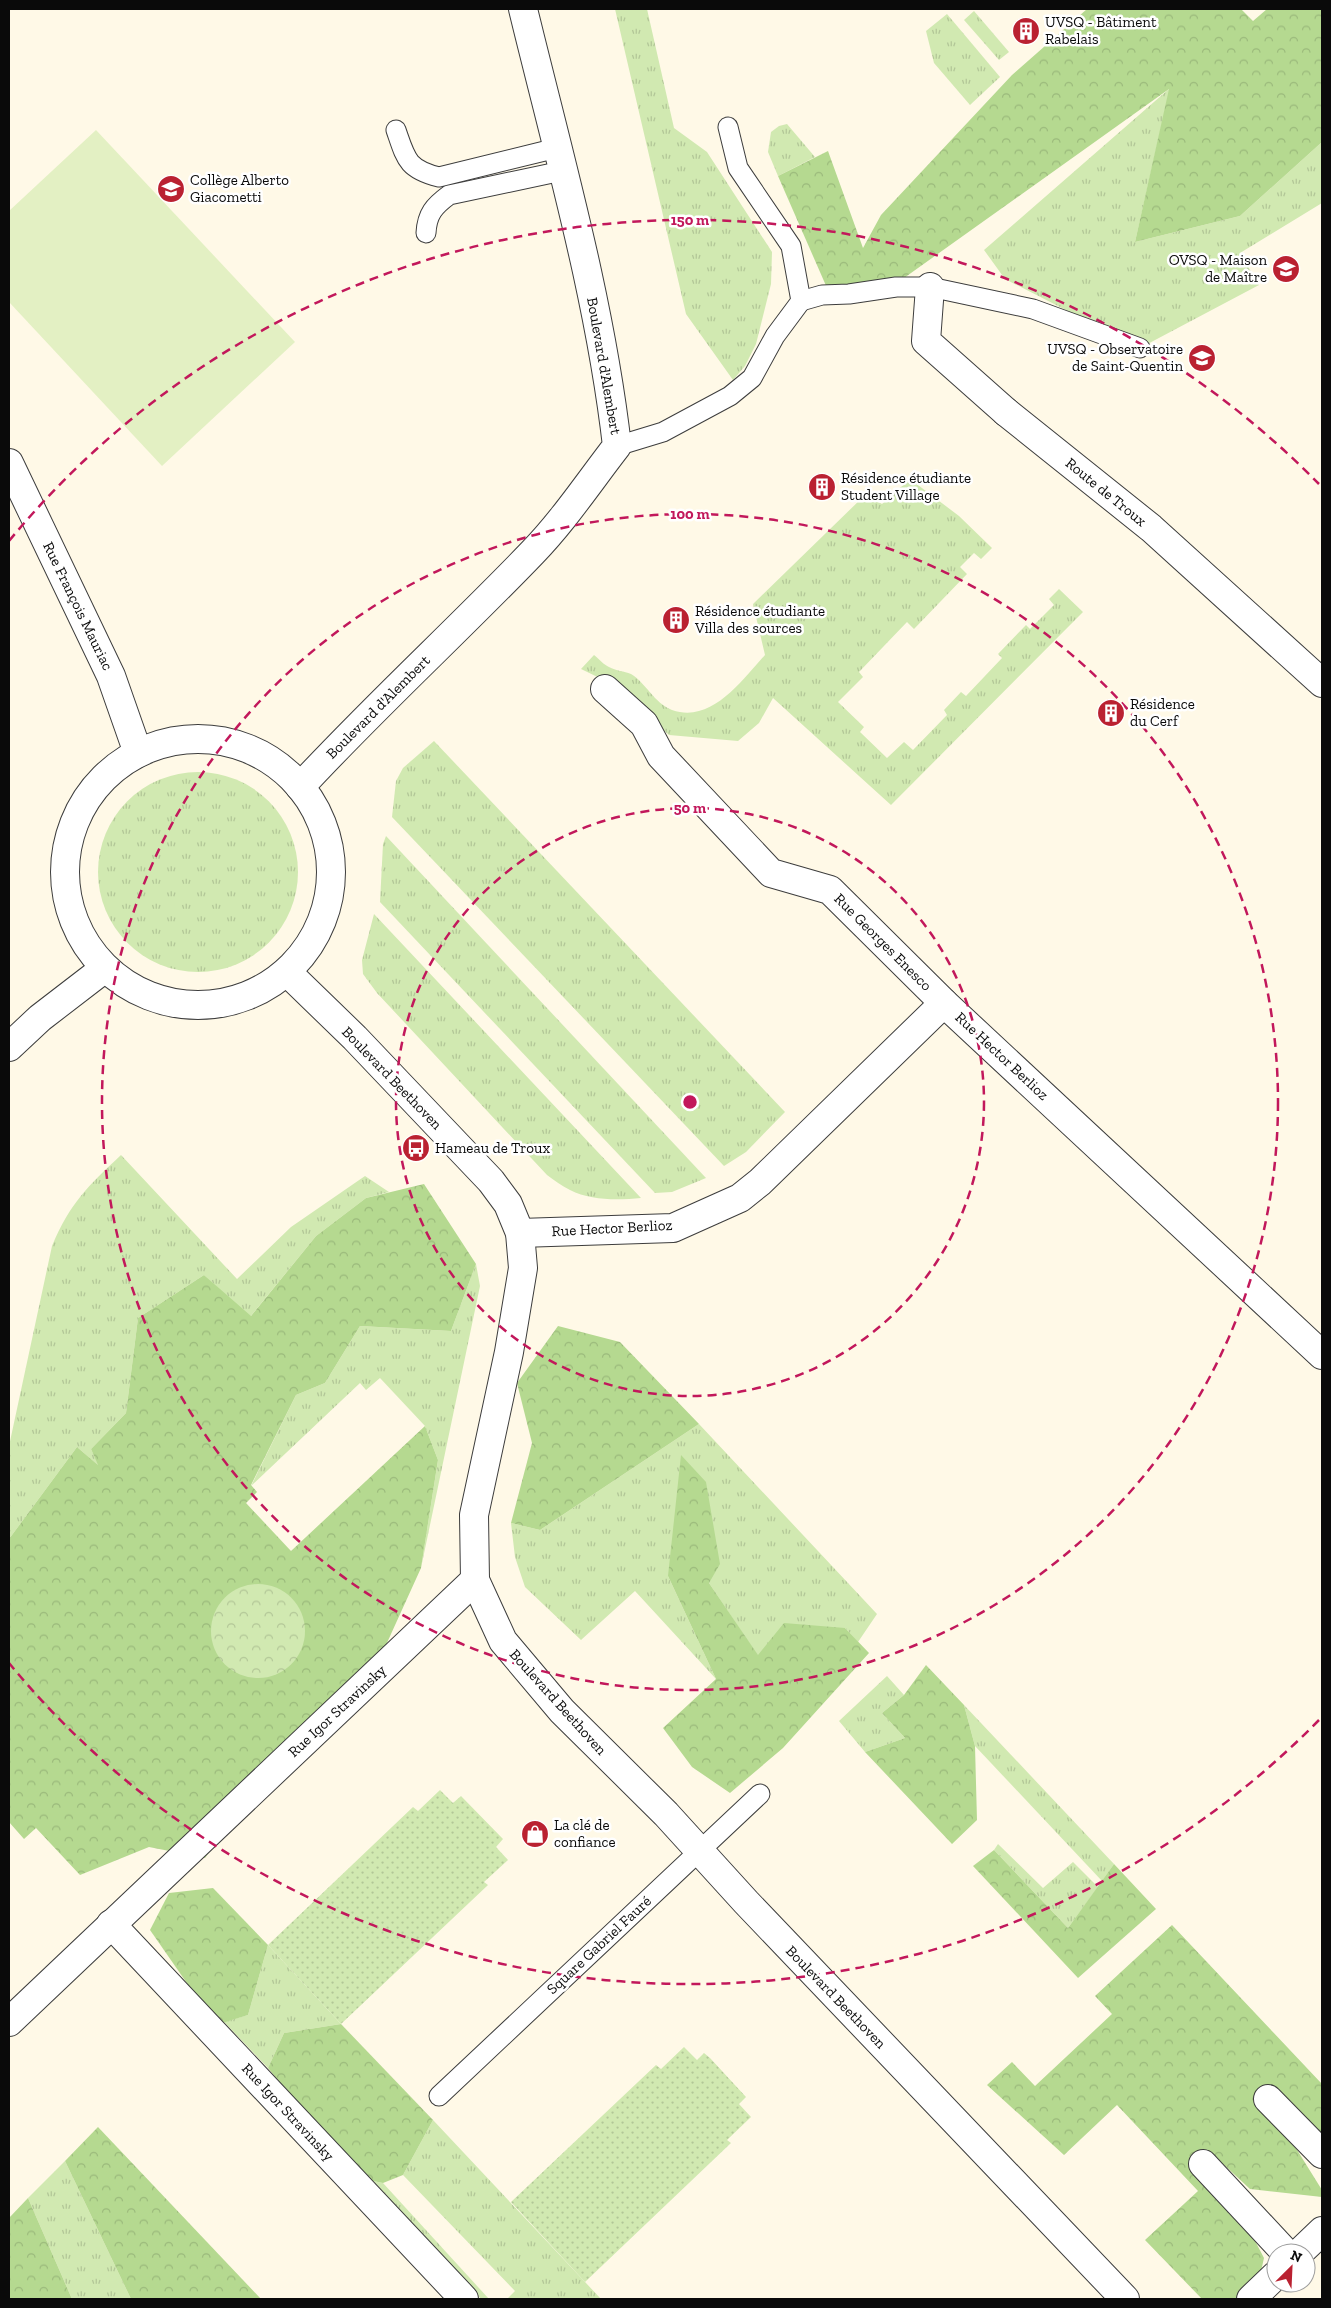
<svg xmlns="http://www.w3.org/2000/svg" width="1331" height="2308" font-family="'Zilla Slab',serif">
  <defs>
    <pattern id="grass-tufts" width="24" height="20" patternUnits="userSpaceOnUse" patternTransform="scale(1.25)"><rect width="24" height="20" fill="#d1e9b1"/><path d="M3 7l-1-3M5 7V3M7 7l1-3M15 17l-1-3M17 17v-4M19 17l1-3" fill="none" stroke="#b2c697"/></pattern>
    <pattern id="forest-crowns" width="20" height="18" patternUnits="userSpaceOnUse" patternTransform="scale(1.25)"><rect width="20" height="18" fill="#b5d990"/><path d="M2 6a3 3 0 1 1 6 0M12 15a3 3 0 1 1 6 0" fill="none" stroke="#9ab97b"/></pattern>
    <pattern id="park-crowns" width="20" height="18" patternUnits="userSpaceOnUse" patternTransform="scale(1.25)"><rect width="20" height="18" fill="#d1e9b1"/><path d="M2 6a3 3 0 1 1 6 0M12 15a3 3 0 1 1 6 0" fill="none" stroke="#b2c697"/></pattern>
    <pattern id="garden-dots" width="8" height="8" patternUnits="userSpaceOnUse" patternTransform="scale(1.25)"><rect width="8" height="8" fill="#d1e9b1"/><path d="M2 2h.1M6 6h.1" fill="none" stroke="#b2c697" stroke-width="1.8" stroke-linecap="round"/></pattern>
  </defs>
  <rect width="100%" height="100%" fill="#fff9e7"/>
  <g fill="url(#grass-tufts)">
    <path d="M 615,9 L 647,9 L 674,128 L 707,152 L 772,252 L 771,284 L 756,344 L 745,366 L 733,380 L 686,314 Z"/>
    <path d="M 974,11 L 1009,52 L 999,60 L 964,20 Z"/>
    <path d="M 947,14 L 1000,77 L 970,105 L 934,63 L 926,31 Z"/>
    <path d="M 1170,88 L 1135,242 L 1240,216 L 1322,142 L 1322,203 L 1240,253 L 1259,285 L 1140,348 L 1005,279 L 984,250 Z"/>
    <path d="M 787,124 L 815,157 L 778,176 L 768,152 L 771,132 L 779,126 Z"/>
    <path d="M 910,479 L 959,516 L 992,548 L 981,559 L 974,553 L 960,567 L 967,574 L 914,629 L 907,622 L 859,672 L 863,677 L 838,702 L 864,727 L 860,732 L 887,758 L 904,742 L 913,750 L 947,715 L 944,710 L 961,692 L 966,696 L 1002,658 L 998,654 L 1026,625 L 1030,629 L 1054,605 L 1049,599 L 1059,589 L 1083,612 L 891,805 L 773,698 L 759,723 L 738,741 L 669,735 L 610,683 L 581,669 L 594,655 C 599,659 604,665 609,667 C 616,671 624,671 631,674 C 646,683 654,703 672,710 C 712,724 742,680 765,655 L 753,604 L 865,495 L 882,504 Z"/>
    <path d="M 434,741 L 785,1112 L 746,1152 L 724,1166 L 392,817 L 396,781 L 403,768 Z"/>
    <circle cx="198" cy="872" r="100"/>
    <path d="M 386,836 L 706,1178 L 672,1192 L 655,1193 L 380,902 L 383,844 Z"/>
    <path d="M 374,914 L 641,1198 C 619,1200 591,1201 570,1190 C 562,1186 554,1180 547,1175 L 377,993 L 363,974 L 362,960 Z"/>
    <path d="M 121,1155 L 237,1279 L 291,1227 L 365,1176 L 389,1192 L 366,1198 L 316,1236 L 250,1317 L 204,1275 L 138,1318 L 126,1413 L 91,1449 L 99,1466 L 77,1447 L 9,1539 L 9,1446 L 52,1246 C 70,1203 88,1186 121,1155 Z"/>
    <path d="M 476,1264 L 480,1286 L 421,1568 L 438,1460 L 425,1426 L 380,1378 L 366,1390 L 360,1383 L 251,1486 L 296,1395 L 325,1383 L 360,1326 L 451,1331 Z"/>
    <path d="M 699,1424 L 877,1614 L 858,1642 L 845,1628 L 758,1656 L 709,1583 L 668,1576 L 716,1679 L 635,1591 L 581,1640 L 525,1587 L 515,1557 L 511,1523 L 540,1530 Z"/>
    <path d="M 887,1676 L 904,1695 L 882,1713 L 905,1738 L 865,1752 L 839,1721 Z"/>
    <path d="M 964,1705 L 1114,1864 L 1102,1881 L 975,1746 Z"/>
    <path d="M 998,1844 L 1043,1888 L 1073,1862 L 1098,1887 L 1068,1928 L 994,1850 Z"/>
    <path d="M 268,1945 L 341,2024 L 284,2033 L 268,2068 L 224,2022 L 248,2015 Z"/>
    <path d="M 433,2120 L 601,2299 L 507,2299 L 515,2291 L 403,2175 Z"/>
    <path d="M 65,2161 L 131,2299 L 72,2299 L 28,2198 Z"/>
    <path d="M 373,2181 L 383,2183 L 489,2299 L 481,2299 Z"/>
  </g>
  <g fill="url(#forest-crowns)">
    <path d="M 1087,9 L 1241,9 L 1253,21 L 1267,9 L 1322,9 L 1322,142 L 1240,216 L 1135,242 L 1169,89 L 897,283 L 827,288 L 778,176 L 828,151 L 863,248 L 881,215 L 1012,75 Z"/>
    <path d="M 424,1184 L 476,1264 L 451,1331 L 360,1326 L 325,1383 L 296,1395 L 251,1485 L 257,1492 L 246,1503 L 291,1551 L 425,1426 L 438,1460 L 421,1568 L 361,1700 L 292,1741 L 205,1858 L 149,1847 L 80,1875 L 36,1828 L 24,1839 L 9,1822 L 9,1539 L 77,1447 L 98,1465 L 91,1449 L 126,1413 L 138,1318 L 204,1275 L 251,1316 L 316,1236 L 366,1198 Z"/>
    <path d="M 558,1326 L 620,1342 L 699,1424 L 540,1530 L 511,1523 L 532,1443 L 517,1383 Z"/>
    <path d="M 681,1455 L 706,1482 L 720,1564 L 709,1583 L 758,1655 L 784,1623 L 845,1628 L 869,1653 L 783,1748 L 730,1793 L 692,1767 L 663,1728 L 716,1679 L 668,1576 Z"/>
    <path d="M 926,1665 L 964,1705 L 975,1746 L 977,1820 L 952,1844 L 865,1752 L 905,1738 L 882,1713 L 904,1695 Z"/>
    <path d="M 994,1850 L 1068,1928 L 1114,1864 L 1156,1909 L 1078,1978 L 973,1866 Z"/>
    <path d="M 213,1888 L 268,1945 L 248,2015 L 216,2025 L 150,1930 L 169,1893 Z"/>
    <path d="M 1172,1925 L 1322,2084 L 1322,2152 L 1289,2137 L 1322,2190 L 1322,2197 L 1250,2189 L 1207,2149 L 1264,2258 L 1259,2280 L 1236,2299 L 1202,2299 L 1145,2240 L 1198,2191 L 1117,2105 L 1064,2155 L 987,2085 L 1012,2062 L 1035,2086 L 1112,2014 L 1095,1996 Z"/>
    <path d="M 341,2024 L 433,2120 L 403,2175 L 383,2183 L 373,2181 L 323,2136 L 268,2068 L 284,2033 Z"/>
    <path d="M 98,2127 L 261,2299 L 131,2299 L 65,2161 Z"/>
    <path d="M 28,2198 L 72,2299 L 9,2299 L 9,2218 Z"/>
  </g>
  <circle fill="url(#park-crowns)" cx="258" cy="1631" r="47"/>
  <g fill="url(#garden-dots)">
    <path d="M 440,1790 L 453,1803 L 461,1796 L 503,1839 L 496,1847 L 508,1860 L 484,1882 L 488,1885 L 341,2024 L 268,1945 L 413,1807 L 418,1811 Z"/>
    <path d="M 684,2047 L 697,2060 L 704,2053 L 710,2058 L 746,2097 L 739,2104 L 751,2117 L 727,2140 L 731,2143 L 585,2282 L 511,2202 L 656,2065 L 661,2069 Z"/>
  </g>
  <path fill="#e3f0c3" d="M 96,130 L 295,342 L 162,466 L 9,302 L 9,211 Z"/>
  <g fill="none" stroke-linecap="round" stroke-linejoin="round">
    <g stroke="#3d3d3d" stroke-width="21">
      <g id="service">
        <path d="M 396,130 C 406,159 407,169 439,177 L 557,148"/>
        <path d="M 426,233 C 427,214 434,206 449,195 L 562,171"/>
        <path d="M 801,301 L 822,295 L 849,294 L 896,287 L 930,287 L 1033,309 L 1140,348"/>
        <path d="M 617,446 L 663,432 L 730,396 L 752,378 L 775,336 L 801,301 L 791,246 L 738,168 L 728,127"/>
        <path d="M 439,2096 L 760,1794"/>
      </g>
    </g>
    <g stroke="#3d3d3d" stroke-width="30">
      <path id="pedestrian" d="M 930,287 L 926,341 L 1006,412"/>
    </g>
    <g stroke="#3d3d3d" stroke-width="30">
      <g id="minor">
        <path d="M 1006,412 L 1151,528 L 1322,683"/>
        <path d="M 9,463 L 111,676 L 138,753"/>
        <path d="M 605,689 L 644,724 L 661,756 L 771,873 L 830,890 L 944,1003 L 1322,1355"/>
        <path d="M 520,1233 L 673,1228 L 740,1198 L 760,1182 L 944,1003"/>
        <path d="M 111,1924 L 464,2299"/>
        <path d="M 9,2022 L 475,1580"/>
        <path d="M 1268,2099 L 1322,2154"/>
        <path d="M 1203,2164 L 1286,2253"/>
        <path d="M 1299,2253 L 1322,2231"/>
        <path d="M 1251,2299 L 1276,2275"/>
      </g>
    </g>
    <g stroke="#3d3d3d" stroke-width="30">
      <g id="tertiary">
        <circle cx="198" cy="872" r="133"/>
        <path d="M 300,787 C 375,706 456,632 532,553 C 564,520 589,482 617,446 C 600,298 558,153 523,9"/>
        <path d="M 287,972 L 355,1038 L 491,1181 L 508,1204 L 520,1233 L 523,1268 L 509,1352 L 474,1515 L 475,1580 L 503,1641 L 562,1711 L 666,1814 L 746,1902 L 1125,2299"/>
        <path d="M 9,1047 L 40,1018 L 105,968"/>
      </g>
    </g>
    <use href="#service" stroke="#fff" stroke-width="19"/>
    <use href="#pedestrian" stroke="#fff" stroke-width="28"/>
    <use href="#minor" stroke="#fff" stroke-width="28"/>
    <use href="#tertiary" stroke="#fff" stroke-width="28"/>
  </g>
  <g fill="none" stroke="#c2185b" stroke-width="2.5" stroke-dasharray="9 6">
    <circle cx="690" cy="1102" r="294"/>
    <circle cx="690" cy="1102" r="588"/>
    <path d="M1319 1720A882 882 0 0 1 9 1663M9 541A882 882 0 0 1 1319 484"/>
  </g>
  <defs>
    <g id="building-disc" transform="scale(1.4375)"><circle r="9.5" fill="#ba2131" stroke="#fff"/><path d="M-4-6H4V6H1V3H-1V6H-4ZM-2.5-4.3h1.7v1.8h-1.7ZM.8-4.3h1.7v1.8H.8ZM-2.5-1h1.7V.8h-1.7ZM.8-1h1.7V.8H.8Z" fill="#fff"/></g>
    <g id="school-disc" transform="scale(1.4375)"><circle r="9.5" fill="#ba2131" stroke="#fff"/><path d="M0-5L7-2L0 1L-7-2ZM-4 1L0 2.5L4 1V4Q0 6-4 4Z" fill="#fff"/></g>
    <g id="university-disc" transform="scale(1.4375)"><circle r="9.5" fill="#ba2131" stroke="#fff"/><path d="M0-5L7-2L0 1L-7-2ZM-4 1L0 2.5L4 1V4Q0 6-4 4Z" fill="#fff"/></g>
    <g id="bus-disc" transform="scale(1.4375)"><circle r="9.5" fill="#ba2131" stroke="#fff"/><path d="M-5-6H5V4H4V6H2V4H-2V6H-4V4H-5ZM-3.5-4V0h7V-4ZM-3.5 1.2v1.5H-2V1.2ZM2 1.2v1.5H3.5V1.2Z" fill="#fff"/></g>
    <g id="shop-disc" transform="scale(1.4375)"><circle r="9.5" fill="#ba2131" stroke="#fff"/><path d="M-5-2.5h2.3a2.7 3.5 0 0 1 5.4 0H5L5.5 6h-11ZM-1.5-2.5h3a1.5 2.3 0 0 0-3 0Z" fill="#fff"/></g>
  </defs>
  <g fill-rule="evenodd">
    <use href="#building-disc" x="1026" y="31"/>
    <use href="#school-disc" x="171" y="189"/>
    <use href="#university-disc" x="1286" y="269"/>
    <use href="#university-disc" x="1202" y="358"/>
    <use href="#building-disc" x="822" y="487"/>
    <use href="#building-disc" x="676" y="620"/>
    <use href="#building-disc" x="1111" y="713"/>
    <use href="#bus-disc" x="416" y="1148"/>
    <use href="#shop-disc" x="535" y="1834"/>
  </g>
  <g text-anchor="middle" stroke-width="5" stroke-linejoin="round" paint-order="stroke">
    <g font-size="15" fill="#0a0a0a" stroke="#fff" text-anchor="start">
      <text x="1045" y="27">UVSQ - Bâtiment<tspan x="1045" dy="17">Rabelais</tspan></text>
      <text x="190" y="185">Collège Alberto<tspan x="190" dy="17">Giacometti</tspan></text>
      <text x="1267" y="265" text-anchor="end">OVSQ - Maison<tspan x="1267" dy="17">de Maître</tspan></text>
      <text x="1183" y="354" text-anchor="end">UVSQ - Observatoire<tspan x="1183" dy="17">de Saint-Quentin</tspan></text>
      <text x="841" y="483">Résidence étudiante<tspan x="841" dy="17">Student Village</tspan></text>
      <text x="695" y="616">Résidence étudiante<tspan x="695" dy="17">Villa des sources</tspan></text>
      <text x="1130" y="709">Résidence<tspan x="1130" dy="17">du Cerf</tspan></text>
      <text x="435" y="1153">Hameau de Troux</text>
      <text x="554" y="1830">La clé de<tspan x="554" dy="17">confiance</tspan></text>
    </g>
    <g font-size="15" fill="#0a0a0a" stroke="#fff">
      <text transform="translate(604 366) rotate(80)" y="5">Boulevard d'Alembert</text>
      <text transform="translate(1106 492) rotate(39)" y="5">Route de Troux</text>
      <text transform="translate(78 606) rotate(64)" y="5">Rue François Mauriac</text>
      <text transform="translate(378 707) rotate(-45)" y="5">Boulevard d'Alembert</text>
      <text transform="translate(883 942) rotate(45)" y="5">Rue Georges Enesco</text>
      <text transform="translate(1002 1056) rotate(43)" y="5">Rue Hector Berlioz</text>
      <text transform="translate(392 1078) rotate(46)" y="5">Boulevard Beethoven</text>
      <text transform="translate(612 1228) rotate(-3)" y="5">Rue Hector Berlioz</text>
      <text transform="translate(558 1702) rotate(48)" y="5">Boulevard Beethoven</text>
      <text transform="translate(337 1711) rotate(-43)" y="5">Rue Igor Stravinsky</text>
      <text transform="translate(599 1945) rotate(-43)" y="5">Square Gabriel Fauré</text>
      <text transform="translate(836 1997) rotate(46)" y="5">Boulevard Beethoven</text>
      <text transform="translate(288 2112) rotate(47)" y="5">Rue Igor Stravinsky</text>
    </g>
  </g>
  <circle cx="690" cy="1102" r="8" fill="#c2185b" stroke="#fff" stroke-width="2.5"/>
  <g font-size="15" text-anchor="middle" font-weight="bold" fill="#c2185b" stroke="#fff" stroke-width="5" stroke-linejoin="round" paint-order="stroke">
    <text x="690" y="225">150 m</text>
    <text x="690" y="519">100 m</text>
    <text x="690" y="813">50 m</text>
  </g>
  <rect width="1331" height="2308" fill="none" stroke="#0a0a0a" stroke-width="20"/>
  <g transform="translate(1291 2268) rotate(24)"><circle r="24" fill="#ffffff" stroke="#9d9d9d"/>
  <path d="M0-4L9 19L0 12L-9 19Z" fill="#ba2131"/>
  <text y="-8" font-size="14" font-weight="bold" text-anchor="middle" fill="#0a0a0a">N</text>
  </g>
</svg>
